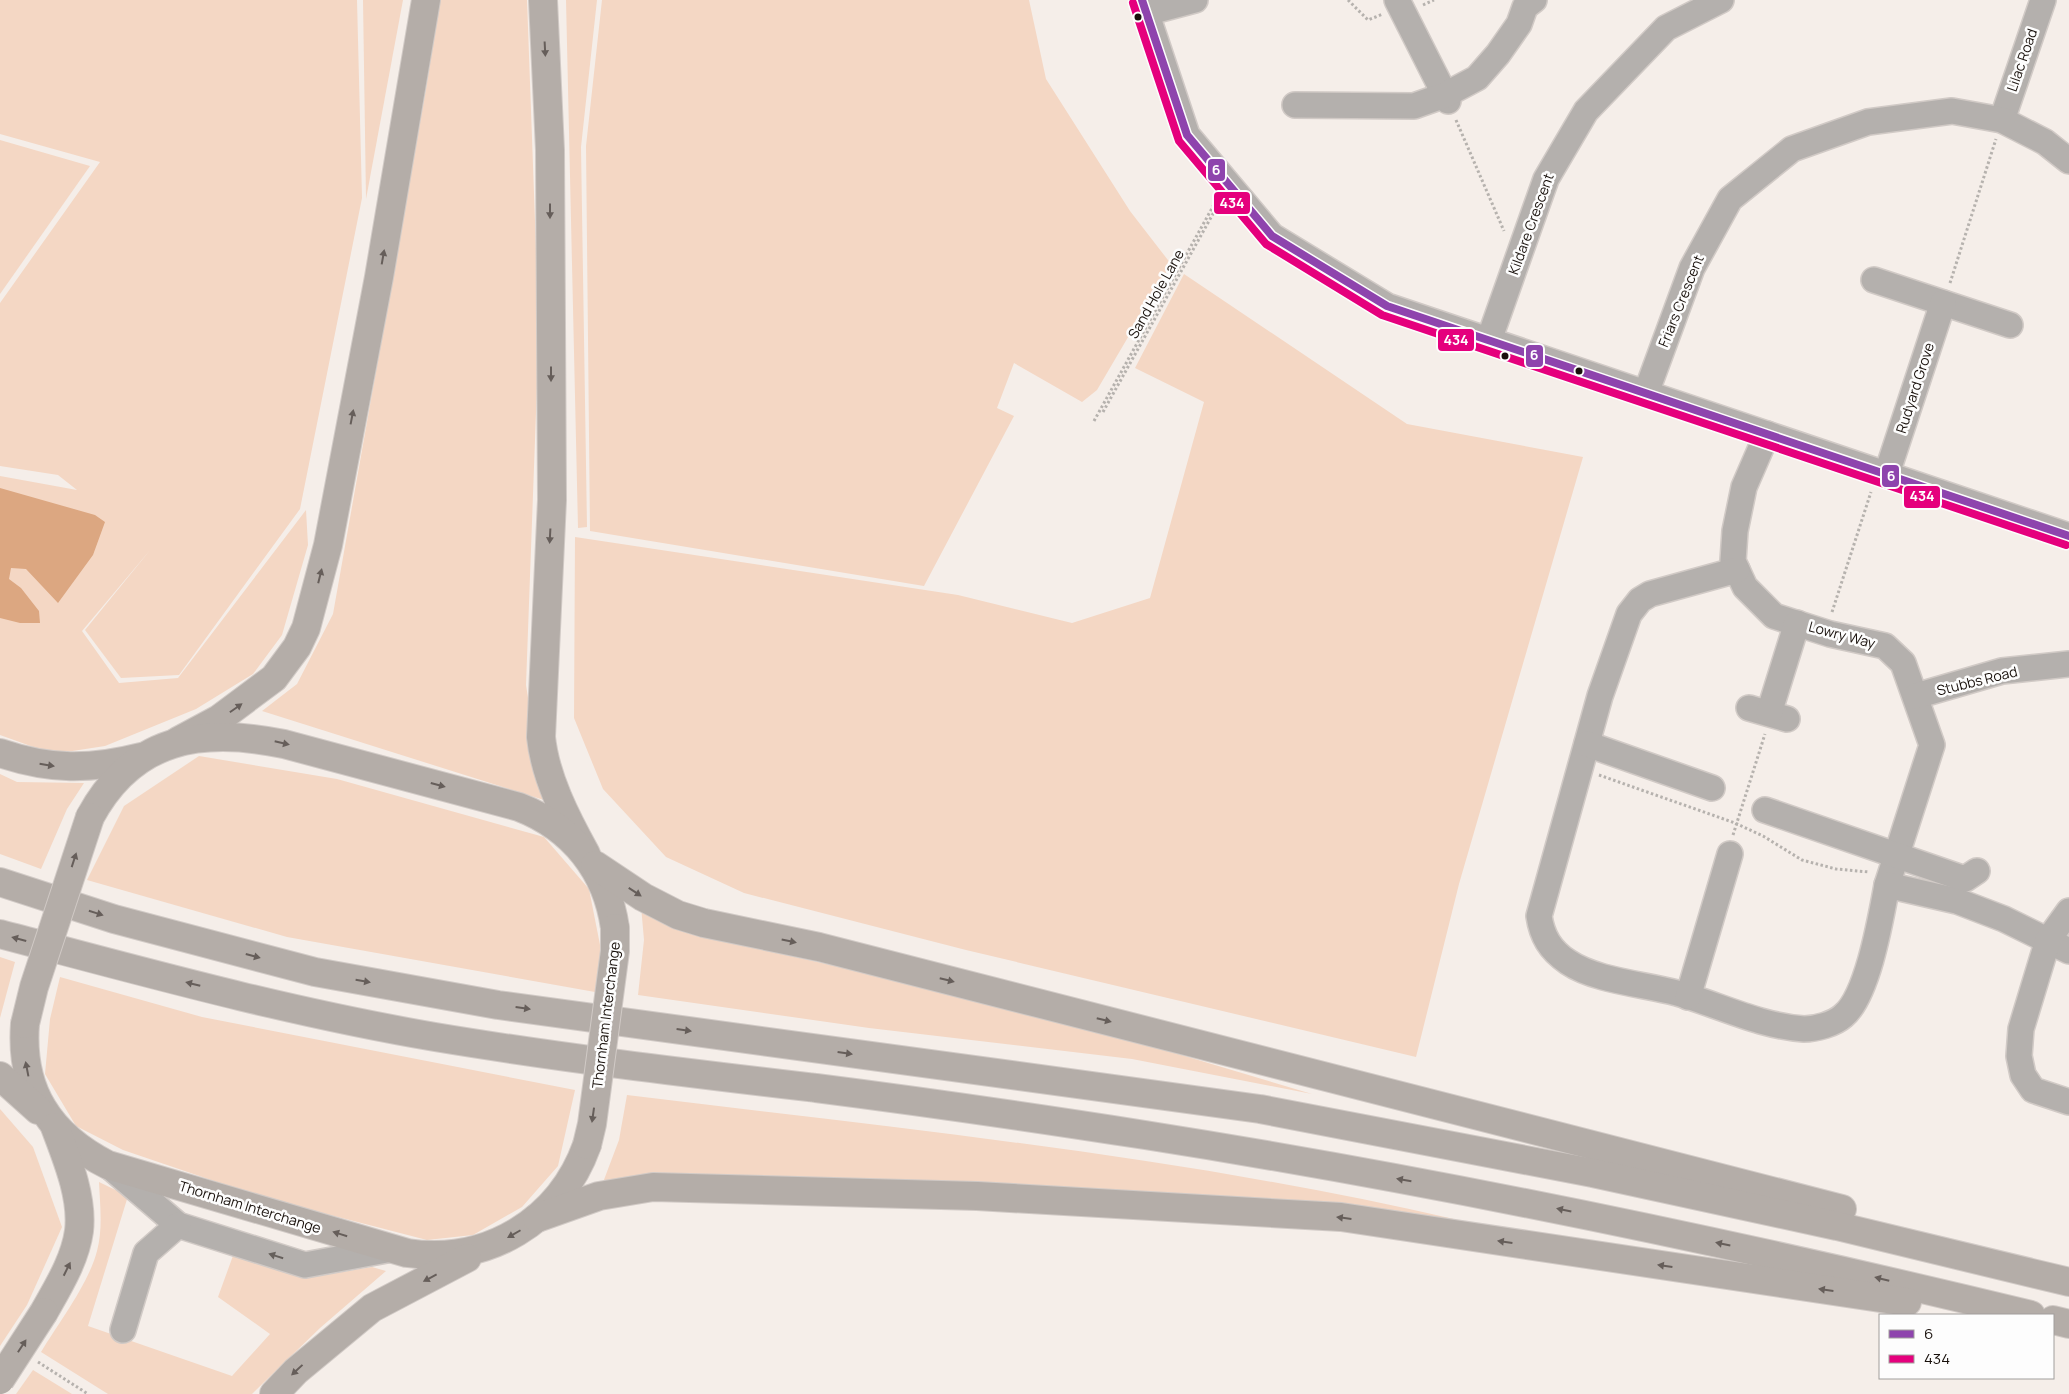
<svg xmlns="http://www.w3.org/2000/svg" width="2069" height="1394" font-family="Manrope,sans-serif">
  <rect width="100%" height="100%" fill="#f5eee9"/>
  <g fill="#f4d7c4">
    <path d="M 0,0 L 357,0 L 362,198 L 300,509 L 179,675 L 121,678 L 85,630 L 151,549 L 82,631 L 119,683 L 178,678 L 306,510 L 308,545 L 282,635 L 253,674 L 196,709 L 105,746 L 53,754 L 0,735 L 0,476 L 77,490 L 58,475 L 0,466 L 0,303 L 100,162 L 0,134 Z"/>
    <path d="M 363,0 L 403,0 L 366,199 Z"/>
    <path d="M 440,0 L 527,0 L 539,331 L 526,685 L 544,800 L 262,711 L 297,684 L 333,614 L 426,89 Z"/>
    <path d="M 566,0 L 597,0 L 581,147 L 587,527 L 578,528 Z"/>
    <path d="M 602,0 L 1029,0 L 1046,79 L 1130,211 L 1171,264 L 1097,390 L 1082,402 L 1014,363 L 997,408 L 1014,416 L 924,586 L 590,531 L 586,146 Z"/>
    <path d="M 0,140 L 90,166 L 0,294 Z"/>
    <path d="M 1184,274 L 1407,424 L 1583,457 L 1459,884 L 1416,1057 L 966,950 L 744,893 L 666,857 L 603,789 L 574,718 L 575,537 L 958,595 L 1072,623 L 1150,598 L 1204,402 L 1135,368 Z"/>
    <path d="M 199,756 L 337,779 L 544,837 L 589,889 L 602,955 L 595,992 L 287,937 L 87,880 L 124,806 Z"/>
    <path d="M 0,774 L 17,782 L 84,783 L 67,809 L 41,869 L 0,854 Z"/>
    <path d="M 641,906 L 681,925 L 745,946 L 912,983 L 1064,1020 L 1312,1094 L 1132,1059 L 869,1028 L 638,995 L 644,940 Z"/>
    <path d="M 0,957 L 15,962 L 0,1018 Z"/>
    <path d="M 60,977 L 202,1017 L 575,1090 L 558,1166 L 522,1207 L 473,1235 L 427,1240 L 261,1197 L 123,1150 L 76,1126 L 45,1074 L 50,1019 Z"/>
    <path d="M 627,1095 C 903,1129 1182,1156 1454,1219 L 1388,1215 L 1187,1194 L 944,1183 L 602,1185 L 619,1140 Z"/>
    <path d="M 0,1109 L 33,1147 L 62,1227 L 27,1305 L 0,1346 Z"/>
    <path d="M 99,1182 L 128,1196 L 88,1326 L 232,1376 L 270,1334 L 218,1297 L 234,1253 L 313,1277 L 372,1267 L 386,1271 L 320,1328 L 252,1394 L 108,1394 L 41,1352 C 58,1324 89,1283 97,1251 C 103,1229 100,1205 99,1182 Z"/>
    <path d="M 33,1370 L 72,1394 L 16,1394 Z"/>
  </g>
  <path fill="#dca781" d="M 0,488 L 95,515 L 105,522 L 93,555 L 58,603 L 26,569 L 11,568 L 9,579 L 21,588 L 39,611 L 40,623 L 20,623 L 0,618 Z"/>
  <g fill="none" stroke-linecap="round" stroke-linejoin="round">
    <g stroke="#d1cac6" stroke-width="28">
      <g id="minor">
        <path d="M 1142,0 L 1187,135 L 1272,236 L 1387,306 L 2069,536"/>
        <path d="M 1397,0 L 1448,101"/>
        <path d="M 1146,13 L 1195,0"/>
        <path d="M 1295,105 L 1414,106 L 1445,95 L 1477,78 L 1498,54 L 1519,24 L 1525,7 L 1534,0"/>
        <path d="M 2002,120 L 2043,0"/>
        <path d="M 1874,280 L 2010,325"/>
        <path d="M 1489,340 L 1546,179 L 1586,111 L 1666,28 L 1721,0"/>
        <path d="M 1646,393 L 1692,268 L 1730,199 L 1792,149 L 1868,122 L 1952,111 L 2002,120 L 2045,142 L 2069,161"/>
        <path d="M 1767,434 L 1744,487 L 1735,531 L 1733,561 L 1745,587 L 1774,616 L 1830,634 L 1885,646 L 1903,663 L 1932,745 L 1887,885"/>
        <path d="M 1887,473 L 1943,303"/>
        <path d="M 1737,570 L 1650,594 L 1640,600 L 1629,614 L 1600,696 L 1539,916 C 1542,936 1550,950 1568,962 C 1596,981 1644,984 1677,993 C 1719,1005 1760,1026 1804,1029 C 1816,1029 1834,1024 1843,1016 C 1868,996 1881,917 1887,885 L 1957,901 L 2004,919 L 2069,951"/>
        <path d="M 1916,696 L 2002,671 L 2069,664"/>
        <path d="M 1749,708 L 1787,719"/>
        <path d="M 1769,713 L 1797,623"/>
        <path d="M 1587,744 L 1712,788"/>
        <path d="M 1765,810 L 1965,879 L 1977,871"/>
        <path d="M 2069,911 L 2048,940 L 2021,1029 L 2019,1056 L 2023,1075 L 2033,1090 L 2069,1102"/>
        <path d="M 1688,997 L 1730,854"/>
        <path d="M 108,1165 L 178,1225 L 305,1265 L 392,1249"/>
        <path d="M 123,1330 L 146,1253 L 178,1225"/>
      </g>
    </g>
    <g stroke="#d1cac6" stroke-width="30">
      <g id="highway">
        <path d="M 543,0 L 550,150 L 552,500 L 541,737 C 545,777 566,818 586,854"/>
        <path d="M 178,741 L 219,719 L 274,678 L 297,647 L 306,628 L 328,545 L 379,277 L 426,0"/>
        <path d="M 0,753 C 50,770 90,770 141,757"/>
        <path d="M 90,817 C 133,737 202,727 284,744 L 519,807 C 573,828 607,871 615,928"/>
        <path d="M 595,865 L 643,897 L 678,915 L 704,923 L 819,947 L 1842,1209"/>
        <path d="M 0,882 L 114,919 L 315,972 L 498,1005 L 1260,1109 L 1593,1173 L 1837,1226 L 2069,1282"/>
        <path d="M 0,934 C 144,972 288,1012 435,1037 C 561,1058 689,1073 816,1088 C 926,1102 1036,1118 1145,1135 C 1443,1182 1738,1244 2031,1315"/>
        <path d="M 25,1024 C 20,1090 49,1135 108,1165 L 407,1253 C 487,1265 560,1221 587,1145"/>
        <path d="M 0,1076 L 38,1110"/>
        <path d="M 537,1218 L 599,1196 L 653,1187 L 977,1196 L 1341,1217 L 1907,1302"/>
        <path d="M 44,1312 C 58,1287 75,1260 79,1231 C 83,1197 67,1159 55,1127"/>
        <path d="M 2053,1320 L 2069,1324"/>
        <path d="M 274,1394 L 296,1371 L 372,1308 L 467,1258"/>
      </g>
    </g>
    <g stroke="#b6b2ae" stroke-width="3" stroke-dasharray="2.5 2.5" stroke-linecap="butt">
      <path d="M 1348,0 L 1368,20 L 1383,14"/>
      <path d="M 1423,5 L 1434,0"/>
      <path d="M 1456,120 L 1504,231"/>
      <path d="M 1950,283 L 1996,139"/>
      <path d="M 1103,412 L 1214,212 L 1221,207"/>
      <path d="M 1094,421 L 1216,201"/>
      <path d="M 1832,612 L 1871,492"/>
      <path d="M 1599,775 L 1735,823 L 1763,836 L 1802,860 L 1836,869 L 1869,872"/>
      <path d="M 1733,835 L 1765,734"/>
      <path d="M 38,1362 L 88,1394"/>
    </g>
    <use href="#minor" stroke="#b4b0ad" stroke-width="25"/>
    <use href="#highway" stroke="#b4ada8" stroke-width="28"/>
    <g stroke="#d1cac6" stroke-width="30" stroke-linecap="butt">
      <g id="highway-bridge">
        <path d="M 25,1024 L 34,987 L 90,817"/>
        <path d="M 587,1145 L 592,1124 L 615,951 L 615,928"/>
        <path d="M 0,1380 L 44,1312"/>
      </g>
    </g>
    <use href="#highway-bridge" stroke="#b4ada8" stroke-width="28"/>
    <g stroke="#fdfdfd" stroke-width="11">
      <path id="bus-1" d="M 1142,0 L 1187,135 L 1272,236 L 1387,306 L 2069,536"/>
    </g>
    <g stroke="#fdfdfd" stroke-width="11">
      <path id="bus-2" d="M 1133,3 L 1179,141 L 1266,244 L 1382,315 L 2066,545"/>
    </g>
    <use href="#bus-1" stroke="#8e44ad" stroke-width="8"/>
    <use href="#bus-2" stroke="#e5007d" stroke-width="8"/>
  </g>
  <defs><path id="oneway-solid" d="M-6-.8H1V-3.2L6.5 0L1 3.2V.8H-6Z" transform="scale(1.25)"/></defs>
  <g fill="#665e5a">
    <use href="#oneway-solid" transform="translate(545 49) rotate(87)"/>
    <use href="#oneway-solid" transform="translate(550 211) rotate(90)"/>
    <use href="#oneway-solid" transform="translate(383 257) rotate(-80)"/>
    <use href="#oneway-solid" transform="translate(551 374) rotate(90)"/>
    <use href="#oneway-solid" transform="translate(352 417) rotate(-79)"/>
    <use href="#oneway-solid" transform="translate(550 536) rotate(93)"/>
    <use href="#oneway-solid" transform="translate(320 576) rotate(-76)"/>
    <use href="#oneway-solid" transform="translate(236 708) rotate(-35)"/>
    <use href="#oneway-solid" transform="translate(282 743) rotate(13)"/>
    <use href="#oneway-solid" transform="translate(47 765) rotate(9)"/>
    <use href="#oneway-solid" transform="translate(438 785) rotate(15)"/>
    <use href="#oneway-solid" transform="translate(74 860) rotate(-72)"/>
    <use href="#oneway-solid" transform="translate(635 892) rotate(33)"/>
    <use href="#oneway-solid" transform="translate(96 913) rotate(18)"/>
    <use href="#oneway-solid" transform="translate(19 939) rotate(-165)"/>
    <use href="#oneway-solid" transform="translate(789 941) rotate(12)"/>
    <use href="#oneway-solid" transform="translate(253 956) rotate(15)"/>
    <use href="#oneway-solid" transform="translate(947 980) rotate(14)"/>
    <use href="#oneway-solid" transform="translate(363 981) rotate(10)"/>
    <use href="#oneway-solid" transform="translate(193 984) rotate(-166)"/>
    <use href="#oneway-solid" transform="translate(523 1008) rotate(8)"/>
    <use href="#oneway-solid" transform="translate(1104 1020) rotate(14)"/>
    <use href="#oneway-solid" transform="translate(684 1030) rotate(8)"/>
    <use href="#oneway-solid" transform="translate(845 1053) rotate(8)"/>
    <use href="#oneway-solid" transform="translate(27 1069) rotate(-101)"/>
    <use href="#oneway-solid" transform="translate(593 1115) rotate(98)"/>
    <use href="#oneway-solid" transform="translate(1404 1180) rotate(-170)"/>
    <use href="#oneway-solid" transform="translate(1564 1210) rotate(-168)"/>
    <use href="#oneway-solid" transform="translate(1344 1218) rotate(-173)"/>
    <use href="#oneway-solid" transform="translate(340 1234) rotate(-163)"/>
    <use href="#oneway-solid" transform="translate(514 1234) rotate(150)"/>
    <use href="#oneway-solid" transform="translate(1505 1242) rotate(-172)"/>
    <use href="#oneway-solid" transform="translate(1723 1244) rotate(-168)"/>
    <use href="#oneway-solid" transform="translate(1665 1266) rotate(-172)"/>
    <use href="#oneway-solid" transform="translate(67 1269) rotate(-64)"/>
    <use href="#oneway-solid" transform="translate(430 1278) rotate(152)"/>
    <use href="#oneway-solid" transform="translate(1882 1279) rotate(-166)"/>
    <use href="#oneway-solid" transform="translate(1826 1290) rotate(-172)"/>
    <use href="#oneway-solid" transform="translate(22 1346) rotate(-57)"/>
    <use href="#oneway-solid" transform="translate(297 1370) rotate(137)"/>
  </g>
  <use fill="#66605c" href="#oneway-solid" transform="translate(276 1256) rotate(-163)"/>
  <g fill="#18100b" stroke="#fdfdfd" stroke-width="2">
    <circle cx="1138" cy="17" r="4.5"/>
    <circle cx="1505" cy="356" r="4.5"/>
    <circle cx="1579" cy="371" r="4.5"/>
  </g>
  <g text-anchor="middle" stroke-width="5" stroke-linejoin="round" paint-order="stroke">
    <g font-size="14" fill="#18100b" stroke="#fdfdfd">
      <text transform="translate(2022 60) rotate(-71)" y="5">Lilac Road</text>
      <text transform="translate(1531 224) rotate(-70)" y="5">Kildare Crescent</text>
      <text transform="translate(1156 294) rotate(-61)" y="5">Sand Hole Lane</text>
      <text transform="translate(1681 301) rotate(-68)" y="5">Friars Crescent</text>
      <text transform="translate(1915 388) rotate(-72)" y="5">Rudyard Grove</text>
      <text transform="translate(1842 635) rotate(15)" y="5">Lowry Way</text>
      <text transform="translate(1977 681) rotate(-14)" y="5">Stubbs Road</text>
      <text transform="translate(606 1015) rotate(-83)" y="5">Thornham Interchange</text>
      <text transform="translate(250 1207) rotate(17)" y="5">Thornham Interchange</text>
    </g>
  </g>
  <g stroke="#fdfdfd" stroke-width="2">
    <rect x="1207" y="158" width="19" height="24" rx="5" fill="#8e44ad"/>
    <rect x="1213" y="191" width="38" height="24" rx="5" fill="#e5007d"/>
    <rect x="1437" y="328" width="38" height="24" rx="5" fill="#e5007d"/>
    <rect x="1525" y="344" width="19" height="24" rx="5" fill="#8e44ad"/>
    <rect x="1881" y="464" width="19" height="24" rx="5" fill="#8e44ad"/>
    <rect x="1903" y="485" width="38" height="24" rx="5" fill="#e5007d"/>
  </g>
  <g font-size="14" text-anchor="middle" font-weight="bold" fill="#fff">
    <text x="1216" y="175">6</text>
    <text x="1232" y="208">434</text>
    <text x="1456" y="345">434</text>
    <text x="1534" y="360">6</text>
    <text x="1891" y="481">6</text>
    <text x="1922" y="501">434</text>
  </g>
  <rect x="1879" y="1314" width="175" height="65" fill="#fdfdfd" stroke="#a19e9c"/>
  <rect x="1889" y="1330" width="25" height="8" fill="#8e44ad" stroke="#a19e9c"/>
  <text x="1924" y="1339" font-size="15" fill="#18100b">6</text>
  <rect x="1889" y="1355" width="25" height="8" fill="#e5007d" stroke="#a19e9c"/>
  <text x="1924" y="1364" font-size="15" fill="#18100b">434</text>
</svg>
